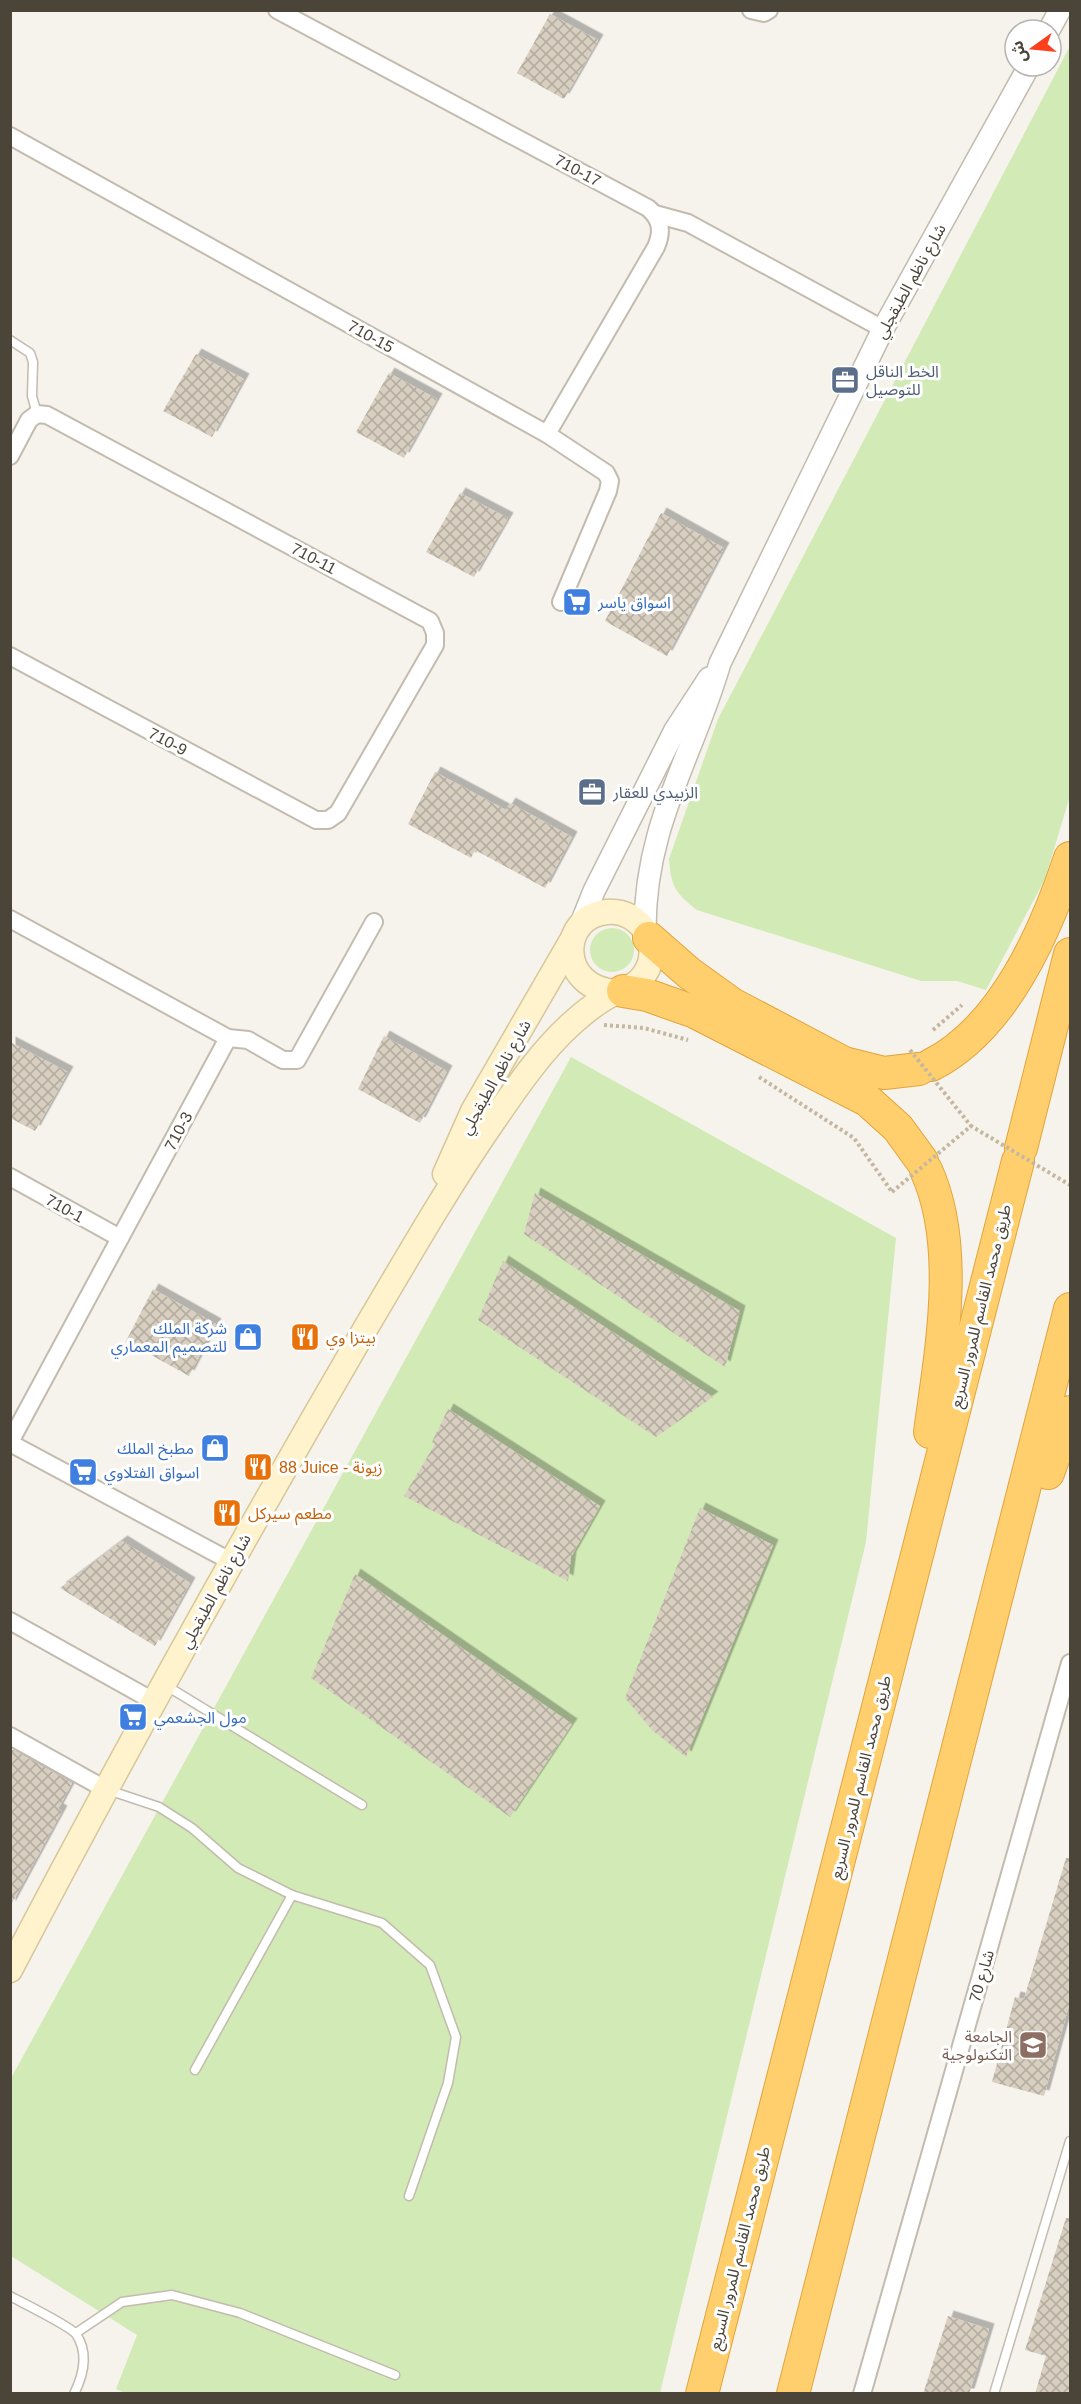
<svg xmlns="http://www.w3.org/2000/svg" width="1081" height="2404" font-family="Arial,'Noto Sans Arabic',sans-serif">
  <defs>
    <pattern id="building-cross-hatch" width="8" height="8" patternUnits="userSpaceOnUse" patternTransform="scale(1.5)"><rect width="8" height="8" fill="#d8cfc1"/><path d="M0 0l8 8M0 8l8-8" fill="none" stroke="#b1aa9e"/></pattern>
    <filter id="shadow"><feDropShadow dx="5.5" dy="-5.5" stdDeviation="0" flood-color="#0004"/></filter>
  </defs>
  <rect width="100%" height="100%" fill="#f6f3ec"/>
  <g fill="#d2eab5">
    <path d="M 1070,46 L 1070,796 L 1045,879 L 986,990 L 957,981 L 921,981 L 697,910 C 675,893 671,886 669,859 L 718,719 Z"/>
    <circle cx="612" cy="950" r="22"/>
    <path d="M 571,1057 L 896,1238 L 866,1542 L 660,2393 L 125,2393 L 116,2389 L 137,2335 L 11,2256 L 10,2080 Z"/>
  </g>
  <g fill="url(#building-cross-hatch)" filter="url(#shadow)">
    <path d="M 550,14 L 598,40 L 564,99 L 517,73 Z"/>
    <path d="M 196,354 L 244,379 L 212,437 L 163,411 Z"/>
    <path d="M 389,373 L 437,399 L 404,458 L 356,432 Z"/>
    <path d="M 460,493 L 508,518 L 474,577 L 426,552 Z"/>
    <path d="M 661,513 L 724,548 L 667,656 L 605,621 Z"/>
    <path d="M 435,772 L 506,810 L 510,803 L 572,837 L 545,888 L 475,850 L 471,858 L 408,824 Z"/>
    <path d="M 384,1036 L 447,1071 L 420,1123 L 358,1089 Z"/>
    <path d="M 10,1042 L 68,1072 L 35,1131 L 10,1118 Z"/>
    <path d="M 535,1193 L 740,1311 L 725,1367 L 524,1234 Z"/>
    <path d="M 503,1261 L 713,1397 L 656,1437 L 478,1320 Z"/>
    <path d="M 153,1289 L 216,1324 L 189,1376 L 126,1341 Z"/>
    <path d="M 448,1409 L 600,1506 L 571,1557 L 568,1581 L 404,1496 L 435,1444 L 432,1442 Z"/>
    <path d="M 700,1508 L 773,1545 L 686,1757 L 652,1730 L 625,1698 Z"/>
    <path d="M 122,1541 L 190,1583 L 155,1646 L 60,1588 Z"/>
    <path d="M 355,1574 L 572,1724 L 510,1817 L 311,1678 Z"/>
    <path d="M 10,1748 L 72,1783 L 58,1809 L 62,1811 L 10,1907 Z"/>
    <path d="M 1066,1858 L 1071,1858 L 1071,1998 L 1044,2096 L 992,2082 L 1015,1997 L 1024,1999 Z"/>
    <path d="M 1066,2218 L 1071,2218 L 1071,2394 L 1035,2394 L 1046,2356 L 1025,2350 Z"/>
    <path d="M 948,2316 L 989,2329 L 969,2394 L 923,2394 Z"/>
  </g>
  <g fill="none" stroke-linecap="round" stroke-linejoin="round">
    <g stroke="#c2bbae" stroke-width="11">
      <g id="service">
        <path d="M 10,340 L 30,353 L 33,362 L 32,396 L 37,414"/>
        <path d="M 165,1685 L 362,1805"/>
        <path d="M 108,1790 L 159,1807 L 192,1828 L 238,1868 L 292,1895 L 382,1923 L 430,1965 L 456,2037 L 448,2083 L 409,2196"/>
        <path d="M 195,2070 L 292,1895"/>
        <path d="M 10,2296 C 23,2303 70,2326 76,2334 C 89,2353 83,2376 74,2394"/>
        <path d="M 76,2333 L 122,2302 L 172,2295 L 240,2313 L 395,2375"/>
        <path d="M 994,2394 L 1070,2141"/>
      </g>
    </g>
    <g stroke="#c2bbae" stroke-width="20">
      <g id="minor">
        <path d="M 277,10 L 648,208 C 661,219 663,231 656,247 L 547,434"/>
        <path d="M 751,10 L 764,13 L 769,10"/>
        <path d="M 10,136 L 547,434 L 606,473 L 610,481 L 608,491 L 561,602"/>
        <path d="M 655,214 L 688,223 L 883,329"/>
        <path d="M 10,456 L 29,420 L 37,414 L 47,415 L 430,621 L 435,633 L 435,645 L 338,813 L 328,820 L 316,820 L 10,656"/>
        <path d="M 10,919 L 228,1038 L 10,1442"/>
        <path d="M 228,1038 L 248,1040 L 283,1060 L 297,1060 L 374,922"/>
        <path d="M 10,1177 L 120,1238"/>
        <path d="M 10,1443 L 230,1561"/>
        <path d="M 10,1621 L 155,1702"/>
        <path d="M 10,1736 L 105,1789"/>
        <path d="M 862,2394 L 1070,1663"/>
      </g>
    </g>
    <g stroke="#c2bbae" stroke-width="24">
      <g id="tertiary">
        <path d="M 1049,30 L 1060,10"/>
        <path d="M 580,926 L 594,891 L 675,730 L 709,678"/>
        <path d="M 645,929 C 645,824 692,759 720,663 L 883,329 L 1029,66"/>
      </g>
    </g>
    <g stroke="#d6c79b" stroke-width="27">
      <g id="secondary">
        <path d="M 445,1174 L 473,1111 L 572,940"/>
        <path d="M 10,1970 C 123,1754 241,1542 364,1331 C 406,1260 447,1188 494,1120 C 517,1087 539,1054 569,1026 C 582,1014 599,1000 615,993 C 626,988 637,986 644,975 C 664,947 641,909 607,912 C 559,916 557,988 616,992"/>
      </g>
    </g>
    <g stroke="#e0a43c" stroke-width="34">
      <g id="motorway">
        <path d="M 649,938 L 689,973 L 732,1004 L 844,1063 L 884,1073 L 919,1069"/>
        <path d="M 623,991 L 647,995 L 695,1012 L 867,1100 L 898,1128 L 922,1161"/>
        <path d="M 931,1065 C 1003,1029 1046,931 1070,858"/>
        <path d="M 1021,1148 L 1070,954"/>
        <path d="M 926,1170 C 961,1246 941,1351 930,1432"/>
        <path d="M 1048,1473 L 1070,1412"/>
        <path d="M 702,2394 L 1018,1161"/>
        <path d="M 793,2394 L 1070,1309"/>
      </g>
    </g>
    <g stroke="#c4b79f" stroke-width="4" stroke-dasharray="3 3" stroke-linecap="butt">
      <path d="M 604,1025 L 644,1028 L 688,1040"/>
      <path d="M 933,1030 L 962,1005"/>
      <path d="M 759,1077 L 854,1138 L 892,1192"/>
    </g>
    <use href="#service" stroke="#fff" stroke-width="8"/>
    <use href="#minor" stroke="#fff" stroke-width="16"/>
    <use href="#tertiary" stroke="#fff" stroke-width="21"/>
    <use href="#secondary" stroke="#fff3cd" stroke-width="24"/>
    <use href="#motorway" stroke="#ffcf6e" stroke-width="32"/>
    <g stroke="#c4b79f" stroke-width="4" stroke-dasharray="3 3" stroke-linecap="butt">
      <path d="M 910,1050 L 971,1126"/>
      <path d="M 892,1192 L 971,1126 L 1070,1185"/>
    </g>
  </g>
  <defs>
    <g id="office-square" transform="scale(1.5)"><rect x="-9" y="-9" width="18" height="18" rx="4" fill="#5c6f8a" stroke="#fff"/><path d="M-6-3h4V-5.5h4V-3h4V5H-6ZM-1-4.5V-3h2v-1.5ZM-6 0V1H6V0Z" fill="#fff"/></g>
    <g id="supermarket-square" transform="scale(1.5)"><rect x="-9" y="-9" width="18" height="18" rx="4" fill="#3f7fe0" stroke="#fff"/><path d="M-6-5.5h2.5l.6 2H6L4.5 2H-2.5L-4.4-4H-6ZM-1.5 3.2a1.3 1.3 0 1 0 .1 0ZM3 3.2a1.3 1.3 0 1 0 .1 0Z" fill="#fff"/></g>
    <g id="shop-square" transform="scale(1.5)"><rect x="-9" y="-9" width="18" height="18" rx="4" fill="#3f7fe0" stroke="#fff"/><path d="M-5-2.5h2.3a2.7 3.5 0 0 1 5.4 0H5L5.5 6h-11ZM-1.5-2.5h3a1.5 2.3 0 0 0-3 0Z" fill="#fff"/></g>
    <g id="restaurant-square" transform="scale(1.5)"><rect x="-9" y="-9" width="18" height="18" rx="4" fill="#e8710a" stroke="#fff"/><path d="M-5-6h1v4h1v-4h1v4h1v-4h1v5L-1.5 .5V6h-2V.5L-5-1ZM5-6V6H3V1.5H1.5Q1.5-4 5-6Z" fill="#fff"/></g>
    <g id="university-square" transform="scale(1.5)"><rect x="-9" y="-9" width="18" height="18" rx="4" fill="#8d6e63" stroke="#fff"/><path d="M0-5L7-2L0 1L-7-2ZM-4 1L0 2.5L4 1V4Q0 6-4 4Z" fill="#fff"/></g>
  </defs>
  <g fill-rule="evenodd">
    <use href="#office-square" x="845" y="380"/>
    <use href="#supermarket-square" x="577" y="602"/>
    <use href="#office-square" x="592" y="792"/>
    <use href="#shop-square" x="248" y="1337"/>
    <use href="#restaurant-square" x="305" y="1337"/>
    <use href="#shop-square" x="215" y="1448"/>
    <use href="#restaurant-square" x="258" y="1467"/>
    <use href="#supermarket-square" x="83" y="1472"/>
    <use href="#restaurant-square" x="227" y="1513"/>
    <use href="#supermarket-square" x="133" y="1717"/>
    <use href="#university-square" x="1033" y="2045"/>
  </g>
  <g text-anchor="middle" stroke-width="6" stroke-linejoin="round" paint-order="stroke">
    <g font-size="16" fill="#4b4439" stroke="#fff">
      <text transform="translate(578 170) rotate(28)" y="6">710-17</text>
      <text transform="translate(910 281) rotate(-61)" y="6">شارع ناظم الطبقجلي</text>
      <text transform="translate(371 336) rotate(29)" y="6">710-15</text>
      <text transform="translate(314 558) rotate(28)" y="6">710-11</text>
      <text transform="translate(168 741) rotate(28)" y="6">710-9</text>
      <text transform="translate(495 1077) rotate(-61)" y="6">شارع ناظم الطبقجلي</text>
      <text transform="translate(178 1131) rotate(-62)" y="6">710-3</text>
      <text transform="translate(65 1208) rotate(29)" y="6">710-1</text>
      <text transform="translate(980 1306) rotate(-76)" y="6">طريق محمد القاسم للمرور السريع</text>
      <text transform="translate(215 1591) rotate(-61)" y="6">شارع ناظم الطبقجلي</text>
      <text transform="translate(860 1777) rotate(-76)" y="6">طريق محمد القاسم للمرور السريع</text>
      <text transform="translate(981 1976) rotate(-74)" y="6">شارع 70</text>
      <text transform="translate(739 2248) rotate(-76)" y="6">طريق محمد القاسم للمرور السريع</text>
    </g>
    <g font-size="16" fill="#4e5e75" stroke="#fff" text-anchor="start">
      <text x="866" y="377">الخط الناقل<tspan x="866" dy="18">للتوصيل</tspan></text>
      <text x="613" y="798">الزبيدي للعقار</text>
    </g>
    <g font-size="16" fill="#366cbe" stroke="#fff" text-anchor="start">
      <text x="598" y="608">اسواق ياسر</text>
      <text x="227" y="1334" text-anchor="end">شركة الملك<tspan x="227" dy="18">للتصميم المعماري</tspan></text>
      <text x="194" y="1454" text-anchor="end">مطبخ الملك</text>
      <text x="104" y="1478">اسواق الفتلاوي</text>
      <text x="154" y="1723">مول الجشعمي</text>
    </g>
    <g font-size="16" fill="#c56008" stroke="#fff" text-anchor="start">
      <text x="326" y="1343">بيتزا وي</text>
      <text x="279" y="1473">88 Juice - زيونة</text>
      <text x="248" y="1519">مطعم سيركل</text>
    </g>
    <g font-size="16" fill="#785e54" stroke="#fff" text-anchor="end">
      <text x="1012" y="2042">الجامعة<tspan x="1012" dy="18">التكنولوجية</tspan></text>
    </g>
  </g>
  <rect width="1081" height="2404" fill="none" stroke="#4b4439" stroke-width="24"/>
  <g transform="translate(1033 48) rotate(255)"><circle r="28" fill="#ffffff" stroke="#b7b4b0" stroke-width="1.5"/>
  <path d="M0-4.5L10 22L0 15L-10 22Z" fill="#fc3f1d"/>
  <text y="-9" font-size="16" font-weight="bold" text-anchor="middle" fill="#4b4439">ش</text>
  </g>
</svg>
